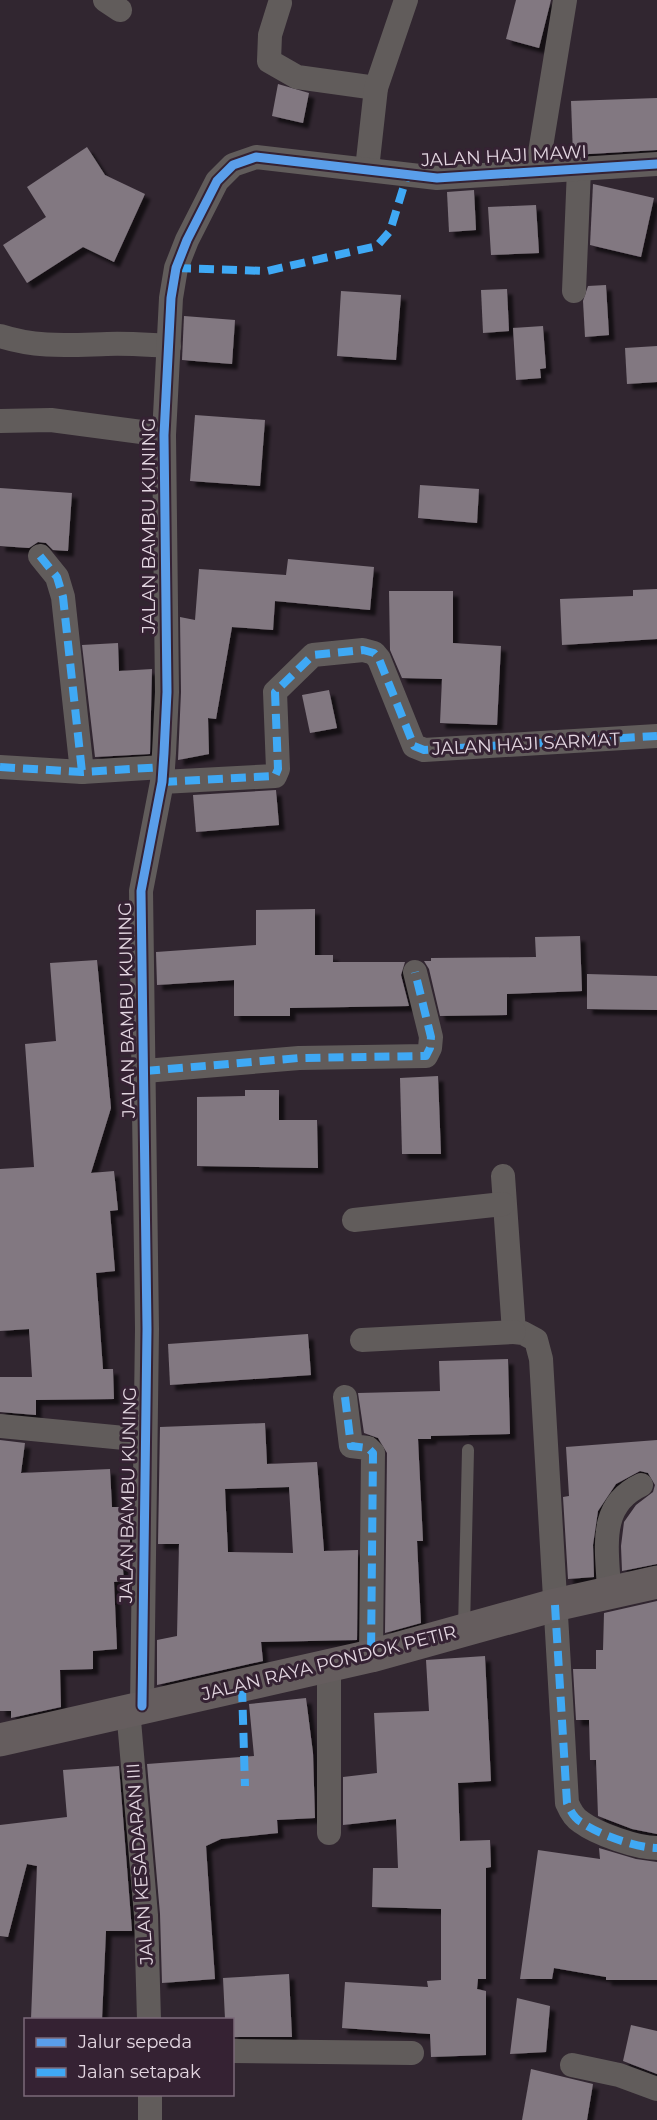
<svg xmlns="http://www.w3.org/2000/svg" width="657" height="2120" font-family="Montserrat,sans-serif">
  <defs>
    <filter id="shadow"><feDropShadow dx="5.5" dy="5.5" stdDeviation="1.5" flood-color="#0009"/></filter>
  </defs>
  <rect width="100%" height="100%" fill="#312630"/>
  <g fill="#827881" fill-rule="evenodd" filter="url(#shadow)">
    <path d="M 516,0 L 551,0 L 539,48 L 506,39 Z"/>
    <path d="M 278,84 L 309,93 L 303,123 L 272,116 Z"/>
    <path d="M 657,98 L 657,150 L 573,155 L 571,101 Z"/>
    <path d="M 87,147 L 105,175 L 145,194 L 114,262 L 83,247 L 27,283 L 3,245 L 46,217 L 27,187 Z"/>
    <path d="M 593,184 L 654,198 L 641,257 L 590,245 Z"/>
    <path d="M 474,190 L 476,230 L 449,232 L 447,192 Z"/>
    <path d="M 536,205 L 539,253 L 491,255 L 488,207 Z"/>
    <path d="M 606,285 L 609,335 L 585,337 L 583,301 L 588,286 Z"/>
    <path d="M 507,289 L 509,331 L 483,333 L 481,290 Z"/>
    <path d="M 341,291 L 401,295 L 396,360 L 337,356 Z"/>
    <path d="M 184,316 L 235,320 L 232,364 L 182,360 Z"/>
    <path d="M 543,326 L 546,368 L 540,369 L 541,378 L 516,380 L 513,328 Z"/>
    <path d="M 657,346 L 657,382 L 627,384 L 625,348 Z"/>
    <path d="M 195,415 L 265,420 L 260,486 L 190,481 Z"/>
    <path d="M 420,485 L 479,489 L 477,523 L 418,518 Z"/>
    <path d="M 0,488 L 72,493 L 68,551 L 53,550 L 46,543 L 38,542 L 29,548 L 0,546 Z"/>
    <path d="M 288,559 L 374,567 L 370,610 L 275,601 L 273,630 L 232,627 L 216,719 L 208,718 L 209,754 L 178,760 L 181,692 L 180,617 L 195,620 L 199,569 L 286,575 Z"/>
    <path d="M 657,589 L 657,639 L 562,645 L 560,599 L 633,596 L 633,590 Z"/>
    <path d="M 389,591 L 453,591 L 453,643 L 501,646 L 497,725 L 440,723 L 442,679 L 402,678 L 390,650 Z"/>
    <path d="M 118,643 L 119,671 L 152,669 L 150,754 L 95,757 L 82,645 Z"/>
    <path d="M 329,690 L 337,728 L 310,733 L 302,695 Z"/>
    <path d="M 276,790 L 279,825 L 196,832 L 193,795 Z"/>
    <path d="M 315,909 L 315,955 L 333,955 L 333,962 L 405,962 L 401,975 L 409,1006 L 290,1008 L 290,1016 L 234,1016 L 234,980 L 157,985 L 156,952 L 256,945 L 256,910 Z"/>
    <path d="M 580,936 L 582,991 L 507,994 L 507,1015 L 440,1016 L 429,969 L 424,961 L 431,961 L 431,958 L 536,957 L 535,937 Z"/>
    <path d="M 97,960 L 111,1108 L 91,1173 L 114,1171 L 118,1210 L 110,1211 L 115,1271 L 96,1273 L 103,1369 L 113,1369 L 114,1399 L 36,1400 L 36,1415 L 0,1412 L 0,1377 L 32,1377 L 29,1329 L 0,1331 L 0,1169 L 34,1167 L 25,1044 L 56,1041 L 50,963 Z"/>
    <path d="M 587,974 L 657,976 L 657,1010 L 587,1009 Z"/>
    <path d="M 438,1076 L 441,1154 L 402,1154 L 400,1078 Z"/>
    <path d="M 245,1090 L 279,1090 L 279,1120 L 317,1120 L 318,1168 L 197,1166 L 197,1097 L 245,1096 Z"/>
    <path d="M 308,1334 L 311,1375 L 170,1385 L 168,1344 Z"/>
    <path d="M 508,1359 L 510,1434 L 431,1436 L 431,1439 L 418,1439 L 423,1541 L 417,1541 L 421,1623 L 385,1633 L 387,1453 L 378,1438 L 364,1433 L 358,1393 L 440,1391 L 439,1361 Z"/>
    <path d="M 265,1423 L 267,1464 L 317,1462 L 324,1551 L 358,1550 L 357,1640 L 261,1642 L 263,1661 L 157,1685 L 157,1640 L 177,1636 L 179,1544 L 158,1544 L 160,1427 ZM 289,1487 L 293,1553 L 228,1552 L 225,1489 Z"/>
    <path d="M 0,1440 L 25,1443 L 21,1473 L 110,1469 L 112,1507 L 130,1507 L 130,1545 L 121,1546 L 124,1581 L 114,1582 L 117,1649 L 93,1651 L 93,1669 L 60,1670 L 61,1707 L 11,1718 L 11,1711 L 0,1711 Z"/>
    <path d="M 657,1440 L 657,1564 L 622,1571 L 621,1546 L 624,1522 L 636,1505 L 653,1492 L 655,1485 L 648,1473 L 640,1471 L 616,1484 L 598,1511 L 593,1545 L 594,1577 L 568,1579 L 563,1497 L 569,1496 L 566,1447 Z"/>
    <path d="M 657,1601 L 657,1834 L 632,1829 L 598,1816 L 596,1760 L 590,1760 L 589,1720 L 576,1720 L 573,1669 L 596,1669 L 596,1650 L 603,1650 L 604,1613 Z"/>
    <path d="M 485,1656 L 491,1781 L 458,1783 L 460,1841 L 490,1840 L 491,1867 L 486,1868 L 486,1979 L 478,1979 L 477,1989 L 486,1991 L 486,2055 L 431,2057 L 430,2034 L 342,2028 L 345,1982 L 428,1987 L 427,1981 L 441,1980 L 441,1909 L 372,1907 L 373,1868 L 398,1868 L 396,1819 L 343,1825 L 343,1777 L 377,1773 L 374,1713 L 429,1711 L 426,1660 Z"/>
    <path d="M 306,1698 L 313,1753 L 315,1818 L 277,1820 L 278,1833 L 221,1839 L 206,1846 L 215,1979 L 162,1983 L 160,1914 L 147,1764 L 254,1756 L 249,1704 Z"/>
    <path d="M 119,1766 L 132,1931 L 106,1931 L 102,2019 L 31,2019 L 37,1866 L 27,1864 L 8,1937 L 0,1936 L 0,1825 L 67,1817 L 63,1770 Z"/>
    <path d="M 599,1848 L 636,1859 L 657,1862 L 657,1980 L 606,1980 L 606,1977 L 554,1968 L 552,1979 L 520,1979 L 538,1850 L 600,1859 Z"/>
    <path d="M 289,1974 L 292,2037 L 232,2037 L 232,2019 L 225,2019 L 223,1978 Z"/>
    <path d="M 517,1998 L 550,2006 L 546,2052 L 510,2054 Z"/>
    <path d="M 631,2025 L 657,2031 L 657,2074 L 623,2061 Z"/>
    <path d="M 531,2069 L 593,2084 L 587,2120 L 522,2120 Z"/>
  </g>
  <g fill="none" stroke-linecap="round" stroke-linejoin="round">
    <path stroke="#615c5b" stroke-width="12" d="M 464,1629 L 468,1450"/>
    <g stroke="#615c5b" stroke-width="24">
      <path d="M 105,0 L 120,10"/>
      <path d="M 280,3 L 270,35 L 269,61 L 297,77 L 376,88"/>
      <path d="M 367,169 L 376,88 L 406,0"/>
      <path d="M 537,171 L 565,0"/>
      <path d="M 574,291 L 579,169"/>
      <path d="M 0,336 C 36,348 70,345 107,344 C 128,343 148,345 169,346"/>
      <path d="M 0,421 L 51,420 L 164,435"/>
      <path d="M 40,556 L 57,577 L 63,597 L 82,772"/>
      <path d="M 0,767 L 82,772 L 163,767"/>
      <path d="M 162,782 L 275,776 L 278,769 L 275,692 L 313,655 L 363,650 L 374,653 L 379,659 L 414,746 L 424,750 L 657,736"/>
      <path d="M 145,1071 L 299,1058 L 426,1056 L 430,1048 L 431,1037 L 415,972"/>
      <path d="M 503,1176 L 514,1332 L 523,1333 L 536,1340 L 541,1359 L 567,1803 C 570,1810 574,1818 581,1822 C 597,1834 637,1848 657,1848"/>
      <path d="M 354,1220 L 503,1204"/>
      <path d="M 362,1340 L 514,1332"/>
      <path d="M 345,1397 L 351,1446 L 368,1448 L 373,1453 L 371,1656"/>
      <path d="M 0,1426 L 145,1440"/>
      <path d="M 609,1593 C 608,1551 596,1506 641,1485"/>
      <path d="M 142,1706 L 147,1329 L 141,891 L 162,782 L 164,753 L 167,692 L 164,435 L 171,298 L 176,268 L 187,240 L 217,181 L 233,165 L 256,157 L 437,178 L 657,164"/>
      <path d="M 128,1709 L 146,1915 L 149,2020"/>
      <path d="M 329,1833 L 329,1666"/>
      <path d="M 232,2051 L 412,2053"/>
      <path d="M 572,2065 L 619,2075 L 657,2089"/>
      <path d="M 150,2094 L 150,2120"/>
    </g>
    <path stroke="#655d5e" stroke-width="33" d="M 0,1740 L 371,1656 L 555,1605 L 657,1582"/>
    <g stroke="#3fa9f5" stroke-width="8" stroke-dasharray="15 8" stroke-linecap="butt">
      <path d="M 176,268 L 267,271 L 377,246 L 390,231 L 407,176"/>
      <path d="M 40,556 L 57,577 L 63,597 L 82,772"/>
      <path d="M 0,767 L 82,772 L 163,767"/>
      <path d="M 162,782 L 275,776 L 278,769 L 275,692 L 313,655 L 363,650 L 374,653 L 379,659 L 414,746 L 424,750 L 657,736"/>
      <path d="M 145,1071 L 299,1058 L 426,1056 L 430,1048 L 431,1037 L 415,972"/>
      <path d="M 345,1397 L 351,1446 L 368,1448 L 373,1453 L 371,1656"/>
      <path d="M 555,1605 L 567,1803 C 570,1810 574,1818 581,1822 C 597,1834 637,1848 657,1848"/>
      <path d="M 242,1687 L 245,1786"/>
    </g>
    <g stroke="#352233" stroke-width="13">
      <path id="cycleway" d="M 142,1706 L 147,1329 L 141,891 L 162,782 L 164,753 L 167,692 L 164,435 L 171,298 L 176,268 L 187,240 L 217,181 L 233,165 L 256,157 L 437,178 L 657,164"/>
    </g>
    <use href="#cycleway" stroke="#5a9eea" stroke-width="9"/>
  </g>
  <g text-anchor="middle" stroke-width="6" stroke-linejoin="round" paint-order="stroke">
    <g font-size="18" fill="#e3d6e1" stroke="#352233">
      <text transform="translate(504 156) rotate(-3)" y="6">JALAN HAJI MAWI</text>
      <text transform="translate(149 526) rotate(-90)" y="6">JALAN BAMBU KUNING</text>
      <text transform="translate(526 744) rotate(-3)" y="6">JALAN HAJI SARMAT</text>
      <text transform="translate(127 1010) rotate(-91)" y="6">JALAN BAMBU KUNING</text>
      <text transform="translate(128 1495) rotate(-89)" y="6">JALAN BAMBU KUNING</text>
      <text transform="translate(329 1663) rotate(-14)" y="6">JALAN RAYA PONDOK PETIR</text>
      <text transform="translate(140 1864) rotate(-94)" y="6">JALAN KESADARAN III</text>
    </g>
  </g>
  <rect x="24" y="2018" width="210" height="78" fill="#352233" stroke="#7b6a79" stroke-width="1.5"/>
  <rect x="36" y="2038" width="30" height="9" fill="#5a9eea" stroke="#7b6a79" stroke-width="1.5"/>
  <text x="78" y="2048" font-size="18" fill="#e3d6e1">Jalur sepeda</text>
  <rect x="36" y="2068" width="30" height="9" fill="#3fa9f5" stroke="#7b6a79" stroke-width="1.5"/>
  <text x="78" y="2078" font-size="18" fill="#e3d6e1">Jalan setapak</text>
</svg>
